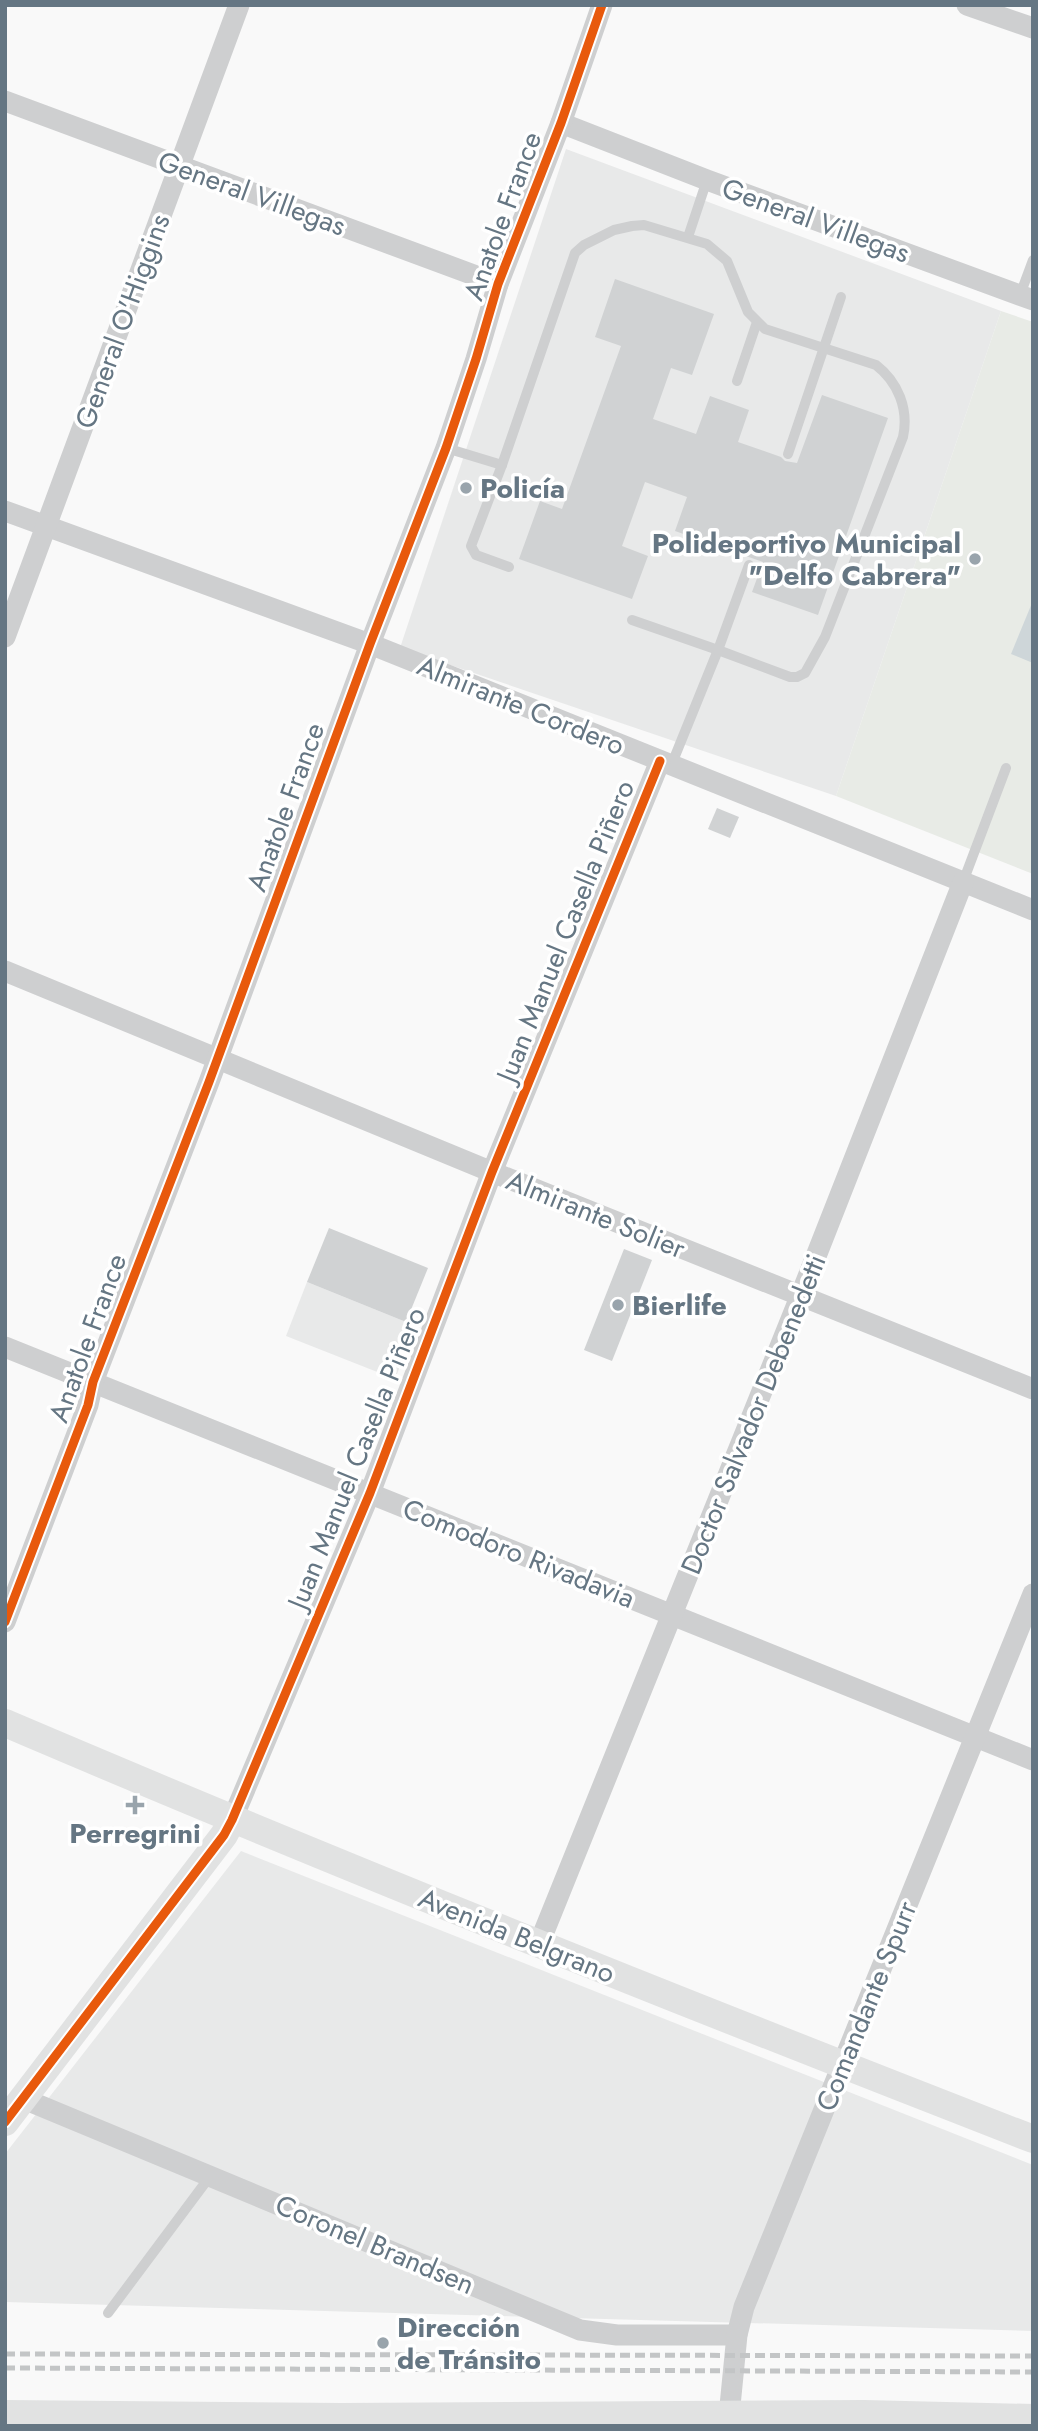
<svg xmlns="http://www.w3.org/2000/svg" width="1038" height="2431" font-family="Jost,sans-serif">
  <rect width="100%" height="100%" fill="#f9f9f9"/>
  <g fill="#e8e9e9">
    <path d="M 566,149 L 1001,311 L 836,796 L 400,648 Z"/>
    <path d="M 307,1282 L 416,1326 L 395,1379 L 286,1336 Z"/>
    <path d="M 241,1851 L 1033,2165 L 1033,2331 L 5,2302 L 5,2154 Z"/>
  </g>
  <path fill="#e8ebe6" d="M 1001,311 L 1033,322 L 1033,874 L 836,796 Z"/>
  <path fill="#ced6d9" d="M 1032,603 L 1033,603 L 1033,663 L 1011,654 Z"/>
  <g fill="#d0d2d3">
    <path d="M 615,279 L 714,314 L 692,375 L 671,368 L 653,419 L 696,434 L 710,396 L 749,410 L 738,442 L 781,457 L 785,461 L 797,463 L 822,395 L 888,418 L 818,615 L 752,592 L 763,562 L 675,531 L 687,497 L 645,482 L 622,546 L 648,556 L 632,599 L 519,559 L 540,501 L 562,509 L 621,346 L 595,337 Z"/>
    <path d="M 717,808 L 739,817 L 730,838 L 708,829 Z"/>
    <path d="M 329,1228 L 428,1268 L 406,1322 L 307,1282 Z"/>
    <path d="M 624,1249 L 652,1260 L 612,1361 L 584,1350 Z"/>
  </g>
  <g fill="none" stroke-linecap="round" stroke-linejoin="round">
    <g stroke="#cecfd0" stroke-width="10">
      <path d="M 688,237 L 707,180"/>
      <path d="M 1020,295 L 1033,260"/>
      <path d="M 737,381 L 757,322"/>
      <path d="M 446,448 L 502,465 L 575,253 L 584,245 L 614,230 L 632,226 L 644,225 L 707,244 L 727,261 L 748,312 L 765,329 L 876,365 C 898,382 909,409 903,437 L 825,637 L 805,673 L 797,677 L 790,677 L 718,650 L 671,766"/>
      <path d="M 788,454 L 841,297"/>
      <path d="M 502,465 L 471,546 L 476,555 L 509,567"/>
      <path d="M 632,620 L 718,650 L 749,565"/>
      <path d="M 963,882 L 1006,768"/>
      <path d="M 108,2313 L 211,2175"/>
    </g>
    <g stroke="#cecfd0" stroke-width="21">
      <path d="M 967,5 L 1033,28"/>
      <path d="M 5,101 L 498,284"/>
      <path d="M 561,123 L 707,180 L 1033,300"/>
      <path d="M 5,511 L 370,644 L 1033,910"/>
      <path d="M 5,637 L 239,5"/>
      <path d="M 5,971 L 492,1172 L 1033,1389"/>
      <path d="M 5,1347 L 1033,1760"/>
      <path d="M 5,1622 L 88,1405 L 93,1382 L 209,1082 L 370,644 L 446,448 L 476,359 L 498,284 L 561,123 L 602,5"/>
      <path d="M 232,1820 L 370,1493 L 492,1172 L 660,761"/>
      <path d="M 539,1944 L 800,1297 L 963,882"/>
      <path d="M 24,2099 L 580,2330 L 617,2335 L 737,2335"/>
      <path d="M 728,2426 L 737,2335 L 744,2307 L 1033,1594"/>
    </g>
    <g stroke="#e1e2e2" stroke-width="28">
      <path d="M 5,1723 C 345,1868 688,2005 1033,2139"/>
      <path d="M 5,2122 L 224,1835 L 232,1820"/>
      <path d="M 5,2414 L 341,2417 L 864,2414 L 1033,2418"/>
    </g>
    <g stroke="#c3c5c6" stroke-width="5" stroke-dasharray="10 5" stroke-linecap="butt">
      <path d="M 5,2354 L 1033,2356"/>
      <path d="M 5,2368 L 1033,2372"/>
    </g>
    <g stroke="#fff" stroke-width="13">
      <g id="cycleway">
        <path d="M 5,1622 L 88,1405 L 93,1382 L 209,1082 L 370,644 L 446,448 L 476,359 L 498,284 L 561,123 L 602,5"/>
        <path d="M 5,2122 L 224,1835 L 232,1820 L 370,1493 L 492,1172 L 660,761"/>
      </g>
    </g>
    <use href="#cycleway" stroke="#e8590c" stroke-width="9"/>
  </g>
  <g fill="#99a4ac" stroke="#fff" stroke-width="2.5">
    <circle cx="466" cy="488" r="7"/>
    <circle cx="975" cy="559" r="7"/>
    <circle cx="618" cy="1305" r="7"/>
    <path d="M131.5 1794.5h7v7h7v7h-7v7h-7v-7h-7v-7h7z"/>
    <circle cx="383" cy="2343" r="7"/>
  </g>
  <g text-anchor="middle" stroke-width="7" stroke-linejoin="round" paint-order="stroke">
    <g font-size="28" fill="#657683" stroke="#fff">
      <text transform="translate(252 193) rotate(20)" y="10">General Villegas</text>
      <text transform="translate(502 216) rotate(-70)" y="10">Anatole France</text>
      <text transform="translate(816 220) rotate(20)" y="10">General Villegas</text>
      <text transform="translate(122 321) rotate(-70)" y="10">General O'Higgins</text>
      <text transform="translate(521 705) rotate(22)" y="10">Almirante Cordero</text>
      <text transform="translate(285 807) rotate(-70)" y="10">Anatole France</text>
      <text transform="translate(565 931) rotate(-68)" y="10">Juan Manuel Casella Piñero</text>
      <text transform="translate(596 1214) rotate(22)" y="10">Almirante Solier</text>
      <text transform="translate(87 1338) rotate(-70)" y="10">Anatole France</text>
      <text transform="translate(753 1414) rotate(-68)" y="10">Doctor Salvador Debenedetti</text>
      <text transform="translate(356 1458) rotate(-68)" y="10">Juan Manuel Casella Piñero</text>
      <text transform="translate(519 1553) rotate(22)" y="10">Comodoro Rivadavia</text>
      <text transform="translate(517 1935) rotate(22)" y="10">Avenida Belgrano</text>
      <text transform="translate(866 2006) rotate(-68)" y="10">Comandante Spurr</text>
      <text transform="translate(375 2244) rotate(23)" y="10">Coronel Brandsen</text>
    </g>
    <g font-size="28" font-weight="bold" fill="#657683" stroke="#fff" text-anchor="start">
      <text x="480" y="498">Policía</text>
      <text x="961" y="553" text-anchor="end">Polideportivo Municipal<tspan x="961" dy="32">"Delfo Cabrera"</tspan></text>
      <text x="632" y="1315">Bierlife</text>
      <text x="135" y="1843" text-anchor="middle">Perregrini</text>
      <text x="397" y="2337">Dirección<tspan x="397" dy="32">de Tránsito</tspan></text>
    </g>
  </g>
  <rect width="1038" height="2431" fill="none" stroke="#657683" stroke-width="14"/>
</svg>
